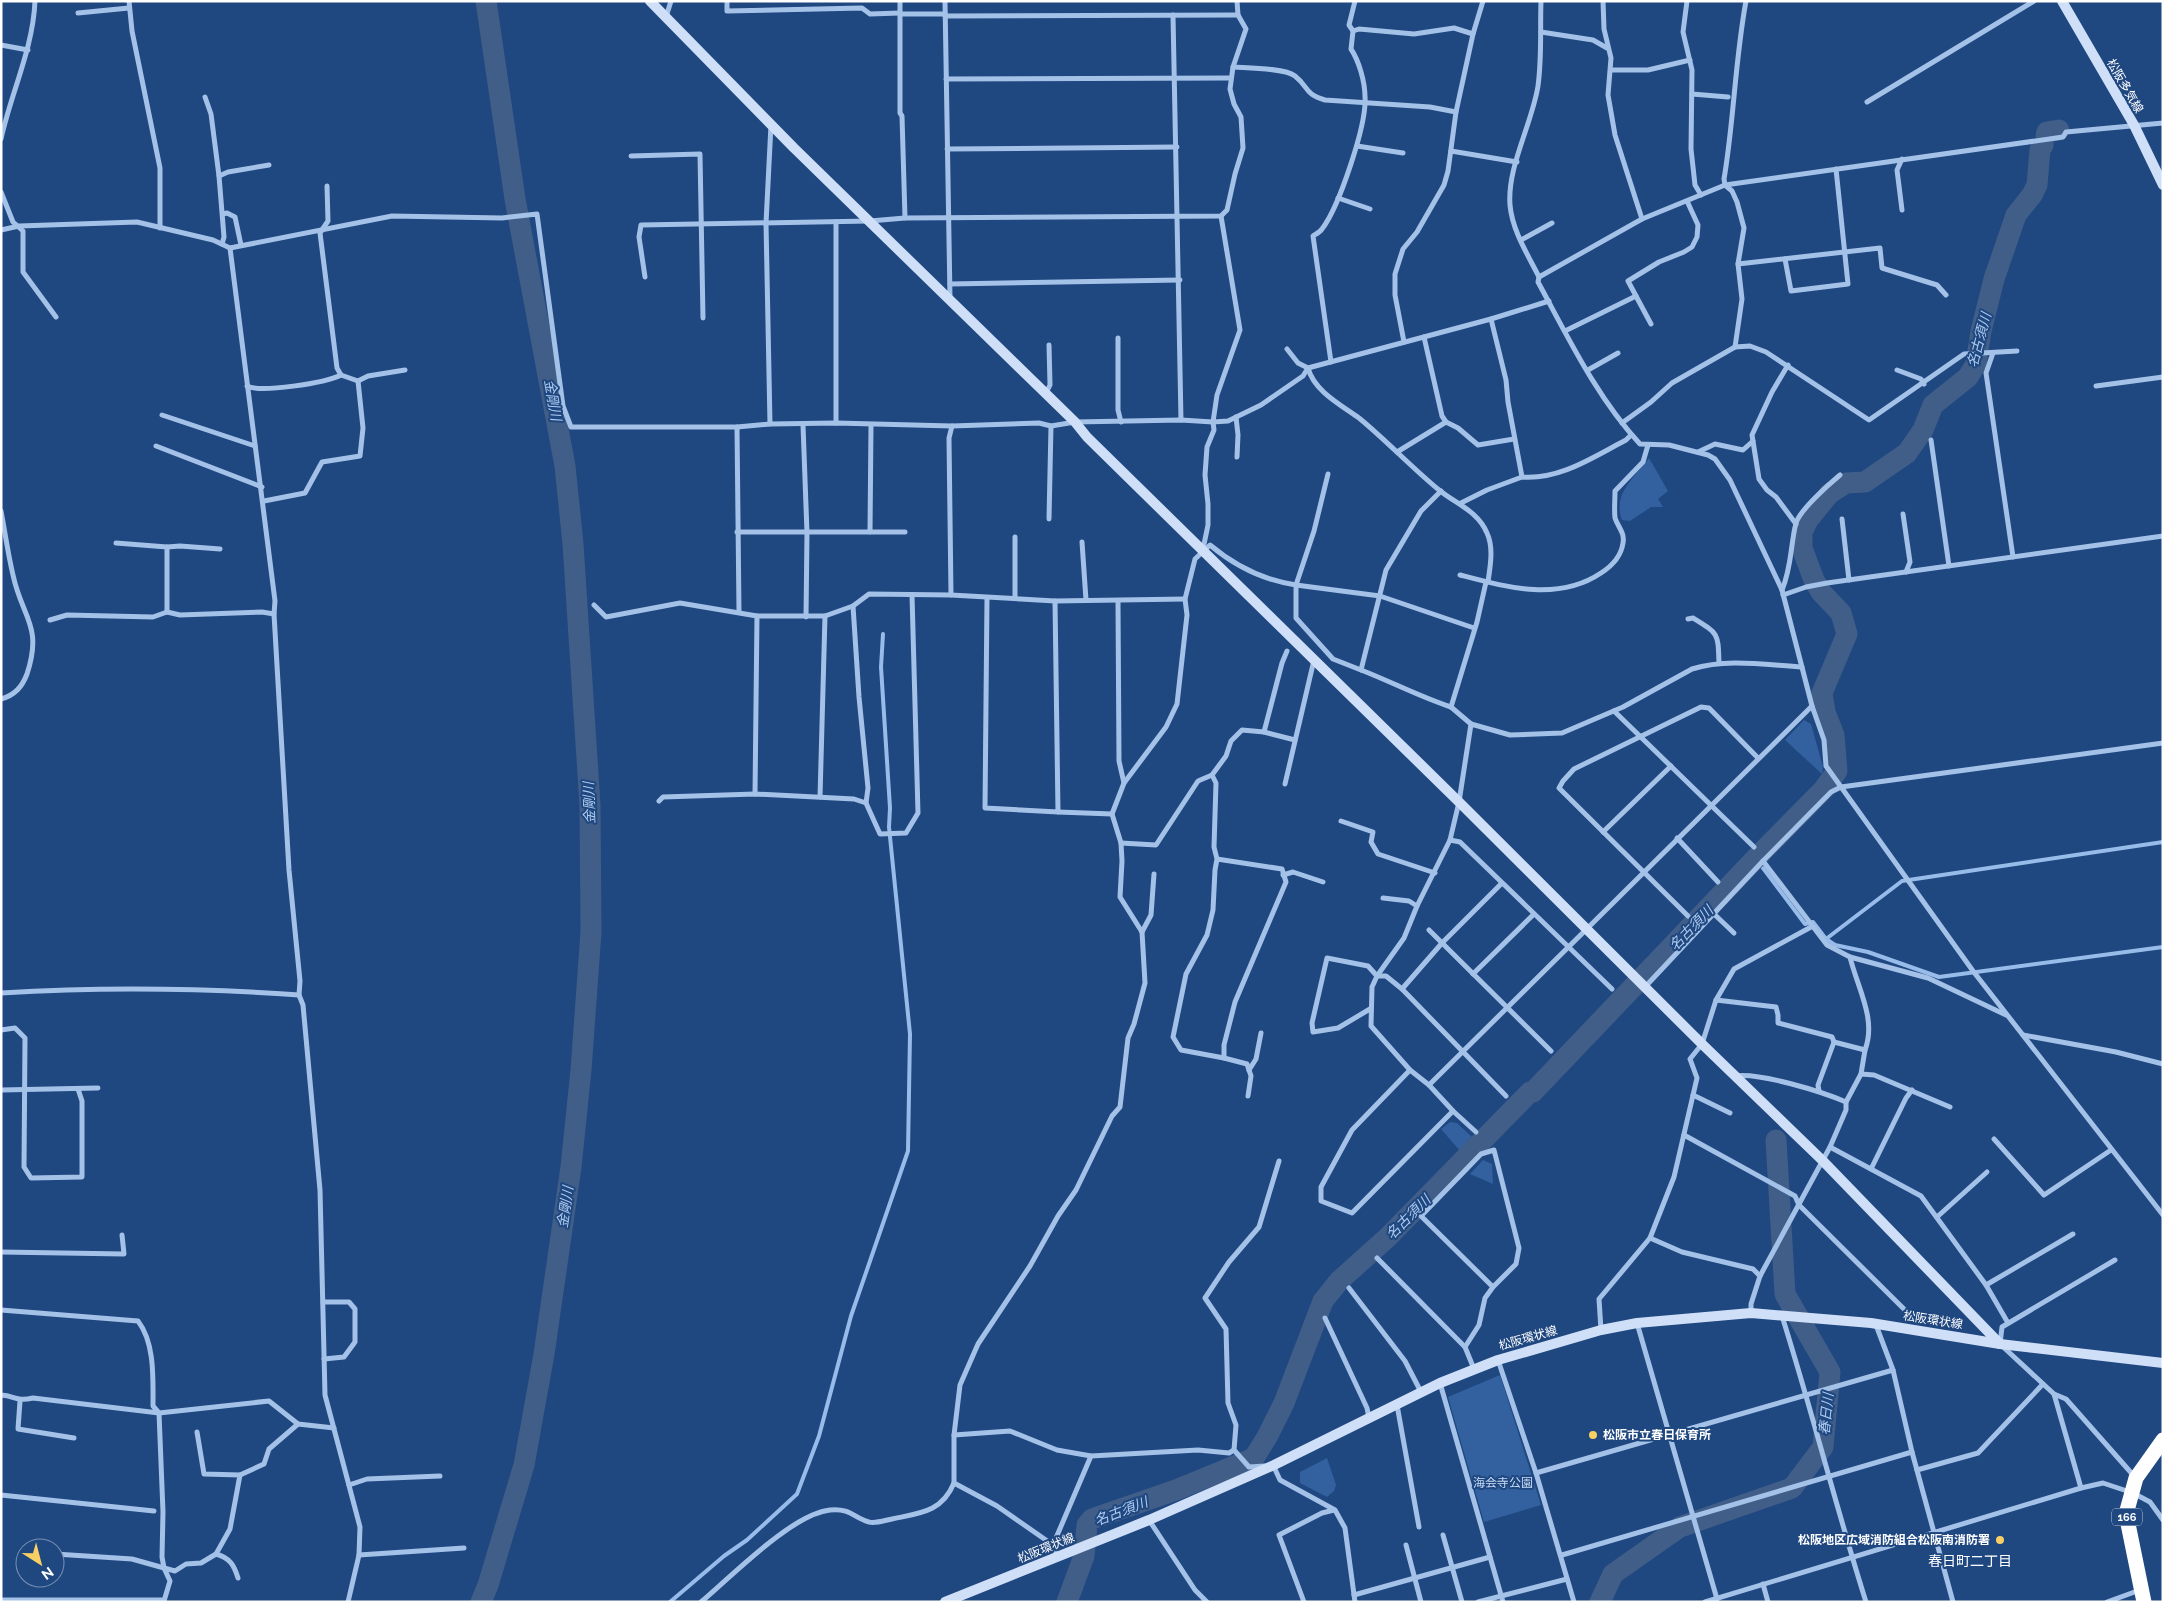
<svg xmlns="http://www.w3.org/2000/svg" width="2164" height="1603" font-family="Raleway,'Noto Sans JP',sans-serif">
  <rect width="100%" height="100%" fill="#1f4780"/>
  <g fill="#33619f">
    <path d="M 1649,458 L 1668,491 L 1658,499 L 1663,507 L 1651,507 L 1630,521 L 1622,520 C 1612,494 1635,477 1649,458 Z"/>
    <path d="M 1804,720 L 1811,724 L 1823,767 L 1822,774 L 1785,740 Z"/>
    <path d="M 1450,1122 L 1457,1123 L 1473,1138 L 1460,1151 L 1441,1129 Z"/>
    <path d="M 1483,1160 L 1492,1164 L 1493,1184 L 1470,1174 Z"/>
    <path d="M 1500,1375 L 1541,1505 L 1484,1522 L 1448,1397 Z"/>
    <path d="M 1327,1458 L 1336,1485 L 1334,1491 L 1327,1497 L 1300,1483 L 1300,1472 Z"/>
  </g>
  <g fill="none" stroke-linecap="round" stroke-linejoin="round">
    <g stroke="#97bcea" stroke-width="4">
      <path d="M 1763,868 L 1805,924 L 1813,922 L 1826,939 L 1902,881 L 2163,842"/>
      <path d="M 1826,939 L 1835,945 L 1868,952 L 1939,977 L 2163,947"/>
      <path d="M 670,1602 L 724,1556 L 747,1540 L 797,1494 L 819,1436 L 851,1316 L 908,1151 L 910,1034 L 889,827 L 890,808 L 881,667 L 883,634"/>
    </g>
    <g stroke="#405e88" stroke-width="21">
      <path d="M 2046,135 L 2047,132 L 2059,130"/>
      <path d="M 481,1602 L 488,1585 L 524,1465 L 544,1354 L 571,1167 L 581,1070 L 591,932 L 590,805 L 573,544 L 565,466 L 515,199 L 486,1"/>
      <path d="M 1067,1602 L 1084,1556 L 1087,1525 L 1092,1519 L 1176,1490 L 1254,1458 L 1267,1437 L 1284,1403 L 1323,1301 L 1339,1281 L 1388,1237 L 1530,1092 L 1533,1092 L 1756,858 L 1824,789 L 1837,771 L 1834,735 L 1825,712 L 1822,693 L 1847,634 L 1841,613 L 1821,592 L 1814,580 L 1802,548 L 1802,532 L 1808,520 L 1829,494 L 1846,483 L 1865,482 L 1907,453 L 1923,430 L 1933,405 L 1968,377 L 1976,364 L 1981,331 L 1994,279 L 2016,215 L 2032,195 L 2037,185 L 2040,150 L 2043,145"/>
      <path d="M 1600,1602 L 1613,1574 L 1680,1527 L 1792,1488 L 1823,1447 L 1830,1372 L 1785,1294 L 1776,1140"/>
    </g>
    <g stroke="#a4c1e8" stroke-width="5">
      <path d="M 129,1 L 132,31 L 160,168 L 160,228"/>
      <path d="M 727,1 L 727,11 L 862,8 L 870,14 L 900,13"/>
      <path d="M 900,1 L 900,113 L 902,116 L 905,218"/>
      <path d="M 945,1 L 950,298"/>
      <path d="M 1541,1 C 1540,29 1542,57 1538,86 C 1532,124 1507,167 1510,205 C 1512,230 1528,255 1539,277 L 1538,282 C 1568,337 1597,398 1640,444 L 1669,445 L 1708,455 L 1715,459 L 1730,480 L 1782,590 L 1812,706 L 1824,740 L 1826,766 L 1973,971 L 2163,1215"/>
      <path d="M 1603,1 L 1604,29 L 1611,58 L 1608,95 L 1615,135 L 1642,219"/>
      <path d="M 1687,1 L 1683,32 L 1692,70 L 1691,149 L 1695,185 L 1701,195"/>
      <path d="M 1746,1 C 1735,60 1734,120 1724,179 L 1725,185 L 1732,191 L 1737,202 L 1744,228 L 1738,264 L 1742,299 L 1735,347 L 1750,346 L 1766,352 L 1869,420 L 1964,354 L 2017,351"/>
      <path d="M 78,13 L 129,8"/>
      <path d="M 900,14 L 945,14"/>
      <path d="M 1173,15 L 1181,420"/>
      <path d="M 945,16 L 1238,15"/>
      <path d="M 666,17 L 671,1"/>
      <path d="M 1353,31 L 1359,29 L 1414,34 L 1454,28 L 1473,34"/>
      <path d="M 1541,32 L 1593,40 L 1607,48"/>
      <path d="M 1,45 L 28,50"/>
      <path d="M 1233,67 C 1247,68 1285,68 1295,76 C 1309,87 1304,94 1325,100 L 1430,107 L 1456,112"/>
      <path d="M 1611,70 L 1648,70 L 1690,60"/>
      <path d="M 946,79 L 1230,78"/>
      <path d="M 1692,94 L 1728,97"/>
      <path d="M 205,97 L 211,114 L 219,176 L 228,172 L 269,165"/>
      <path d="M 1867,102 L 2034,1"/>
      <path d="M 1,139 C 11,93 33,49 35,1"/>
      <path d="M 1357,146 L 1403,153"/>
      <path d="M 947,149 L 1177,147"/>
      <path d="M 1451,151 L 1517,162"/>
      <path d="M 631,156 L 700,154 L 703,318"/>
      <path d="M 1902,159 L 1897,170 L 1902,210"/>
      <path d="M 219,176 L 224,237 L 222,244"/>
      <path d="M 327,186 L 328,221 L 320,233 L 337,368 L 341,375 L 358,381 L 368,376 L 405,370"/>
      <path d="M 1,192 L 13,222 L 23,231 L 23,272 L 56,317"/>
      <path d="M 1338,198 L 1370,209"/>
      <path d="M 223,214 L 227,213 L 235,217 L 241,245"/>
      <path d="M 836,222 L 836,423"/>
      <path d="M 1,230 L 19,226 L 137,222 L 213,240 L 230,248 L 392,216 L 502,218 L 537,214 L 563,406 L 571,427 L 737,427 L 770,424 L 836,423 L 952,426 L 1039,423 L 1051,426 L 1075,422 L 1181,420 L 1213,422 L 1228,421 L 1261,405 L 1303,376 L 1308,368 L 1491,319 L 1549,301"/>
      <path d="M 1521,240 L 1552,223"/>
      <path d="M 230,248 L 275,601 L 274,614 L 289,870 L 300,981 L 299,995 L 303,1005 L 320,1190 L 325,1395 L 360,1527 L 359,1555 L 348,1602"/>
      <path d="M 1785,259 L 1791,291 L 1848,284 L 1836,169"/>
      <path d="M 1738,264 L 1880,248 L 1882,268 L 1937,285 L 1946,295"/>
      <path d="M 645,277 L 639,237 L 641,225 L 870,221 L 905,218 L 1221,216 L 1227,210 L 1235,174 L 1243,148 L 1241,117 L 1234,104 L 1230,89 L 1233,67 L 1246,29 L 1238,15 L 1237,1"/>
      <path d="M 1539,277 L 1642,219 L 1725,185 L 2063,137 L 2066,132 L 2163,123"/>
      <path d="M 950,284 L 1180,280"/>
      <path d="M 1636,296 L 1628,281 L 1659,262 L 1684,252 L 1692,247 L 1697,237 L 1698,225 L 1687,201"/>
      <path d="M 1565,331 L 1636,296 L 1651,324"/>
      <path d="M 1118,338 L 1118,410 L 1121,422"/>
      <path d="M 1404,342 L 1395,295 L 1395,274 L 1403,249 L 1417,232 L 1444,185 L 1448,171 L 1456,112 L 1473,34 L 1483,1"/>
      <path d="M 1287,349 L 1298,363 L 1308,368 C 1314,391 1341,405 1359,418 C 1387,441 1411,467 1439,490 C 1456,504 1478,511 1487,533 C 1494,548 1490,567 1488,582"/>
      <path d="M 1993,353 L 1986,373 L 2013,557"/>
      <path d="M 1331,362 L 1313,236 C 1316,234 1320,232 1322,229 C 1339,207 1367,124 1365,97 C 1365,82 1359,61 1351,49 L 1353,31 L 1349,25 L 1355,1"/>
      <path d="M 1788,365 L 1772,392 L 1752,435 L 1759,479 L 1767,490 L 1776,497 L 1796,524"/>
      <path d="M 1588,370 L 1618,353"/>
      <path d="M 1897,370 L 1921,379 L 1924,384"/>
      <path d="M 247,386 C 261,393 325,383 341,375"/>
      <path d="M 2096,386 L 2163,377"/>
      <path d="M 1046,393 L 1050,385 L 1049,345"/>
      <path d="M 162,415 L 255,446"/>
      <path d="M 1236,417 L 1238,435 L 1237,457"/>
      <path d="M 1446,422 L 1458,428 L 1478,445 L 1514,439"/>
      <path d="M 1622,423 L 1651,402 L 1672,383 L 1735,347"/>
      <path d="M 770,424 L 766,223 L 771,125"/>
      <path d="M 803,425 L 807,533 L 806,617"/>
      <path d="M 737,427 L 739,612"/>
      <path d="M 1931,440 L 1949,566"/>
      <path d="M 156,446 L 262,487"/>
      <path d="M 1397,452 L 1446,422 L 1442,416 L 1424,337"/>
      <path d="M 1698,452 L 1715,444 L 1743,450 L 1753,441"/>
      <path d="M 1328,474 L 1314,531 L 1296,585 L 1380,596 L 1474,628"/>
      <path d="M 1522,477 C 1560,480 1593,457 1626,440 L 1631,435"/>
      <path d="M 264,501 L 305,493 L 322,462 L 360,456 L 363,428 L 358,381"/>
      <path d="M 1461,503 L 1487,490 L 1522,477 L 1508,402 L 1506,380 L 1491,319"/>
      <path d="M 1,511 C 5,532 8,554 13,575 C 22,618 43,625 27,674 C 22,687 15,695 1,699"/>
      <path d="M 1903,514 L 1910,562 L 1906,572"/>
      <path d="M 1049,519 L 1051,426"/>
      <path d="M 1842,519 L 1849,580"/>
      <path d="M 737,532 L 905,532"/>
      <path d="M 870,532 L 871,425"/>
      <path d="M 1082,542 L 1086,600"/>
      <path d="M 116,543 L 167,547 L 167,612"/>
      <path d="M 167,547 L 180,546 L 220,549"/>
      <path d="M 1203,549 L 1208,525 L 1208,504 L 1205,475 L 1207,447 L 1214,430 L 1213,422 L 1217,395 L 1240,330 L 1221,216"/>
      <path d="M 1460,575 C 1506,587 1558,602 1601,573 C 1612,566 1621,557 1623,543 C 1625,533 1618,527 1615,518 C 1614,510 1615,500 1615,491 L 1643,462 L 1648,445"/>
      <path d="M 1782,590 C 1792,566 1790,547 1796,523 C 1800,510 1829,484 1840,475"/>
      <path d="M 951,595 L 949,438 L 952,426"/>
      <path d="M 1783,595 L 1806,587 L 1827,583 L 2163,536"/>
      <path d="M 987,598 L 985,808 L 1058,812 L 1055,601"/>
      <path d="M 1015,598 L 1015,537"/>
      <path d="M 1118,602 L 1119,761 L 1124,783"/>
      <path d="M 594,605 L 606,617 L 680,603 L 757,616 L 825,616 L 853,606 L 869,594 L 951,595 L 1055,601 L 1185,599"/>
      <path d="M 853,606 L 859,697 L 868,788 L 866,803"/>
      <path d="M 1688,619 L 1693,618 C 1719,634 1718,633 1719,663"/>
      <path d="M 50,620 L 67,615 L 153,617 L 167,612 L 180,615 L 262,612 L 274,614"/>
      <path d="M 1802,667 C 1766,665 1727,658 1692,669 L 1623,707 L 1562,733 L 1510,735 L 1471,724 L 1459,802 L 1450,840 L 1417,906 L 1404,938 L 1377,976 L 1372,987 L 1371,1026 L 1410,1070 L 1429,1085 L 1812,706"/>
      <path d="M 1361,670 C 1392,682 1420,697 1451,707"/>
      <path d="M 1614,711 L 1754,847"/>
      <path d="M 1471,724 L 1451,707 L 1477,622 L 1486,582"/>
      <path d="M 1264,732 L 1282,663 L 1287,651"/>
      <path d="M 1285,784 L 1314,660"/>
      <path d="M 755,794 L 757,616"/>
      <path d="M 820,797 L 825,616"/>
      <path d="M 659,801 L 663,797 L 755,794 L 854,799 L 866,803 L 880,834 L 906,833 L 918,813 L 912,595"/>
      <path d="M 1058,812 L 1112,814 L 1124,783 L 1166,727 L 1177,704 L 1187,615 L 1185,599 L 1195,559 L 1210,545 C 1235,566 1262,580 1296,585 L 1296,618 L 1333,659 L 1361,670 L 1386,570 L 1421,511 L 1441,491"/>
      <path d="M 1341,821 L 1373,832 L 1371,842 L 1378,854 L 1435,873"/>
      <path d="M 1603,832 L 1671,766"/>
      <path d="M 1677,838 L 1718,882"/>
      <path d="M 1450,840 L 1460,842 L 1612,989"/>
      <path d="M 1121,843 L 1156,845 L 1198,781 L 1212,775"/>
      <path d="M 1217,859 L 1282,869 L 1286,882 L 1235,1002 L 1224,1045 L 1224,1058 L 1181,1050 L 1173,1037 L 1186,974 L 1207,935 L 1213,910 L 1215,870 L 1217,859 L 1214,847 L 1216,783 L 1212,775 L 1226,756 L 1231,741 L 1242,730 L 1264,732 L 1295,740"/>
      <path d="M 1283,875 L 1293,872 L 1323,882"/>
      <path d="M 1383,898 L 1409,901 L 1417,906"/>
      <path d="M 1713,913 L 1734,933"/>
      <path d="M 1688,916 L 1559,788 L 1563,781 L 1574,769 L 1701,707 L 1709,708 L 1758,758"/>
      <path d="M 1429,930 L 1551,1051"/>
      <path d="M 1142,932 L 1151,915 L 1154,874"/>
      <path d="M 1850,957 C 1857,987 1877,1019 1865,1050"/>
      <path d="M 1473,974 L 1534,914"/>
      <path d="M 1645,987 L 1763,861"/>
      <path d="M 1402,989 L 1442,943 L 1501,884"/>
      <path d="M 1,993 C 102,987 199,988 299,995"/>
      <path d="M 1716,1000 L 1776,1007 L 1778,1015 L 1778,1023 L 1832,1037 L 1834,1042 L 1818,1085 L 1819,1091"/>
      <path d="M 1370,1009 L 1338,1028 L 1313,1032 L 1312,1023 L 1327,958 L 1368,966 L 1377,976 L 1386,976 L 1402,989 L 1506,1096"/>
      <path d="M 2006,1015 L 1928,978 L 1850,957 L 1827,945 L 1763,861 L 1831,792 L 1841,787 L 2163,743"/>
      <path d="M 1,1030 L 15,1028 L 25,1038 L 24,1167 L 31,1178 L 82,1177 L 82,1101 L 78,1089"/>
      <path d="M 2023,1035 L 2116,1052 L 2163,1064"/>
      <path d="M 1834,1042 L 1865,1050 L 1861,1074 L 1846,1102"/>
      <path d="M 1224,1058 L 1247,1064 L 1251,1076 L 1248,1096"/>
      <path d="M 1249,1070 L 1256,1059 L 1261,1033"/>
      <path d="M 1410,1070 L 1352,1130 L 1321,1187 L 1321,1201 L 1352,1213 L 1453,1111 L 1429,1085"/>
      <path d="M 1861,1074 L 1874,1075 L 1950,1107"/>
      <path d="M 1735,1076 C 1759,1072 1823,1092 1846,1102 L 1846,1110 L 1830,1147"/>
      <path d="M 1,1090 L 98,1088"/>
      <path d="M 1693,1095 L 1730,1113"/>
      <path d="M 1453,1111 L 1476,1132"/>
      <path d="M 1684,1135 L 1795,1196 L 1799,1205 L 1912,1317"/>
      <path d="M 1994,1139 L 2044,1195 L 2111,1150"/>
      <path d="M 1871,1169 L 1906,1098 L 1912,1090"/>
      <path d="M 1937,1217 L 1987,1172"/>
      <path d="M 1650,1238 L 1682,1252 L 1753,1269 L 1760,1276"/>
      <path d="M 1,1252 L 124,1254 L 122,1235"/>
      <path d="M 1377,1258 L 1465,1347"/>
      <path d="M 2115,1260 L 2002,1327 L 2000,1344 L 2054,1394 L 2066,1399 L 2134,1476"/>
      <path d="M 1986,1285 L 2073,1234"/>
      <path d="M 1349,1288 L 1405,1361 L 1421,1392"/>
      <path d="M 323,1302 L 349,1302 L 355,1309 L 355,1342 L 344,1357 L 324,1359"/>
      <path d="M 1,1310 L 138,1321 C 155,1343 153,1379 153,1406 L 159,1413 L 163,1512 L 162,1557 L 164,1568 L 175,1571 L 186,1564 L 201,1563 L 216,1554 L 230,1529 L 240,1475 L 204,1474 L 197,1432"/>
      <path d="M 1751,1313 L 1751,1304 L 1760,1276 L 1830,1147 L 1921,1196 L 1986,1285 L 2008,1323"/>
      <path d="M 1782,1316 C 1812,1411 1836,1507 1866,1602"/>
      <path d="M 1325,1318 L 1367,1408 L 1369,1418"/>
      <path d="M 1637,1323 L 1717,1599"/>
      <path d="M 1876,1325 L 1893,1370 L 1912,1452 L 1953,1602"/>
      <path d="M 1601,1330 L 1599,1299 L 1650,1238 L 1674,1177 L 1697,1078 L 1690,1059 L 1702,1044 L 1716,1000 L 1734,969 L 1811,927"/>
      <path d="M 1498,1360 L 1536,1473 L 1574,1602"/>
      <path d="M 1474,1369 L 1465,1347 L 1479,1325 L 1485,1298 L 1493,1287 L 1516,1264 L 1519,1248 L 1494,1150 L 1481,1154 L 1421,1216 L 1493,1287"/>
      <path d="M 1440,1383 L 1503,1602"/>
      <path d="M 2054,1394 L 2081,1488"/>
      <path d="M 1,1395 C 16,1396 16,1402 33,1398 L 159,1413 L 269,1401 L 298,1424 L 334,1428"/>
      <path d="M 20,1401 L 18,1429 L 74,1438"/>
      <path d="M 1397,1405 L 1419,1527"/>
      <path d="M 954,1435 L 1010,1431 L 1057,1450 L 1091,1456 L 1198,1450 L 1229,1453 L 1234,1450"/>
      <path d="M 1273,1465 L 1280,1480 L 1335,1510 L 1345,1528 L 1355,1602"/>
      <path d="M 1265,1466 L 1249,1467 L 1234,1450 L 1236,1425 L 1228,1403 L 1226,1329 L 1205,1298 L 1229,1262 L 1259,1227 L 1279,1161"/>
      <path d="M 1917,1470 L 1978,1453 L 2043,1384"/>
      <path d="M 1536,1473 L 1893,1370"/>
      <path d="M 240,1475 L 264,1464 L 269,1449 L 298,1424"/>
      <path d="M 349,1485 L 367,1479 L 440,1476"/>
      <path d="M 1,1495 L 154,1511"/>
      <path d="M 1149,1520 L 1195,1590 L 1207,1602"/>
      <path d="M 1443,1535 L 1462,1602"/>
      <path d="M 1053,1545 L 997,1506 L 954,1483 L 954,1435 L 960,1385 L 978,1344 L 1030,1266 L 1058,1216 L 1076,1190 L 1112,1116 L 1120,1107 L 1128,1038 L 1134,1024 L 1145,983 L 1142,932 L 1120,897 L 1122,861 L 1121,843 L 1112,814"/>
      <path d="M 1406,1545 L 1421,1602"/>
      <path d="M 55,1554 L 132,1559 L 164,1568 L 170,1581 L 164,1601"/>
      <path d="M 216,1554 C 230,1558 234,1565 238,1578"/>
      <path d="M 359,1555 L 464,1548"/>
      <path d="M 1562,1555 L 1912,1452"/>
      <path d="M 1057,1557 L 1053,1545 L 1091,1456"/>
      <path d="M 1763,1584 L 1768,1602"/>
      <path d="M 1354,1595 L 1490,1557"/>
      <path d="M 1,1600 L 164,1600"/>
      <path d="M 701,1602 C 732,1576 792,1514 830,1510 C 851,1508 854,1518 869,1522 C 875,1524 886,1520 892,1519 C 920,1513 942,1512 954,1483"/>
      <path d="M 1304,1602 L 1279,1535 L 1322,1513 L 1334,1510"/>
      <path d="M 1478,1602 L 1567,1579"/>
      <path d="M 1705,1602 L 2081,1488 L 2103,1483 L 2133,1493 L 2150,1502 L 2163,1520"/>
      <path d="M 2107,1602 L 2140,1590"/>
    </g>
    <g stroke="#cfdff7" stroke-width="10">
      <path d="M 650,1 L 794,148 L 1075,422 L 1087,437 L 1459,802 L 1702,1044 L 1822,1160 L 2000,1344"/>
      <path d="M 2062,1 L 2134,125 L 2163,185"/>
      <path d="M 945,1602 L 1149,1520 L 1274,1465 L 1440,1383 L 1498,1360 L 1601,1330 L 1637,1323 L 1751,1313 L 1871,1323 L 2000,1344 L 2163,1363"/>
    </g>
    <path stroke="#fff" stroke-width="15" d="M 2144,1602 L 2126,1514 L 2136,1478 L 2163,1440"/>
  </g>
  <g fill="#f7cf64" stroke="#1f4780" stroke-width="2">
    <circle cx="1593" cy="1435" r="5"/>
    <circle cx="2000" cy="1540" r="5"/>
  </g>
  <g text-anchor="middle" stroke-width="4" stroke-linejoin="round" paint-order="stroke">
    <rect fill="#1f4780" stroke="#bcc8d9" stroke-width="1" x="2112" y="1508.5" width="30" height="17" rx="4"/>
    <g font-size="11" font-weight="bold" fill="#fff">
      <text x="2127" y="1521">166</text>
    </g>
    <g font-size="12" fill="#fff" stroke="#1f4780">
      <text transform="translate(2125 86) rotate(60)" y="4">松阪多気線</text>
      <text transform="translate(1933 1320) rotate(9)" y="4">松阪環状線</text>
      <text transform="translate(1528 1338) rotate(-16)" y="4">松阪環状線</text>
      <text transform="translate(1046 1548) rotate(-22)" y="4">松阪環状線</text>
    </g>
    <g font-size="12" font-weight="bold" fill="#fff" stroke="#1f4780" text-anchor="start">
      <text x="1603" y="1439">松阪市立春日保育所</text>
      <text x="1990" y="1544" text-anchor="end">松阪地区広域消防組合松阪南消防署</text>
    </g>
    <g font-size="12" fill="#c8dcf6" stroke="#1f4780">
      <text x="1503" y="1487">海会寺公園</text>
    </g>
    <g font-size="14" font-style="italic" fill="#afcbf0" stroke="#1f4780">
      <text transform="translate(1979 340) rotate(-75)" y="5">名古須川</text>
      <text transform="translate(553 400) rotate(80)" y="5">金剛川</text>
      <text transform="translate(589 803) rotate(-92)" y="5">金剛川</text>
      <text transform="translate(1691 928) rotate(-46)" y="5">名古須川</text>
      <text transform="translate(565 1207) rotate(-82)" y="5">金剛川</text>
      <text transform="translate(1408 1217) rotate(-45)" y="5">名古須川</text>
      <text transform="translate(1826 1414) rotate(-84)" y="5">春日川</text>
      <text transform="translate(1121 1511) rotate(-21)" y="5">名古須川</text>
    </g>
    <g font-size="14" fill="#fff" stroke="#1f4780">
      <text x="1970" y="1566">春日町二丁目</text>
    </g>
  </g>
  <rect width="2164" height="1603" fill="none" stroke="#ffffff" stroke-width="5"/>
  <g transform="translate(40 1563) rotate(144)"><circle r="24" fill="#1f4780" stroke="#7991b3"/>
  <path d="M0-4L9 19L0 12L-9 19Z" fill="#f7cf64"/>
  <text y="-8" font-size="14" font-weight="bold" text-anchor="middle" fill="#ffffff">N</text>
  </g>
</svg>
